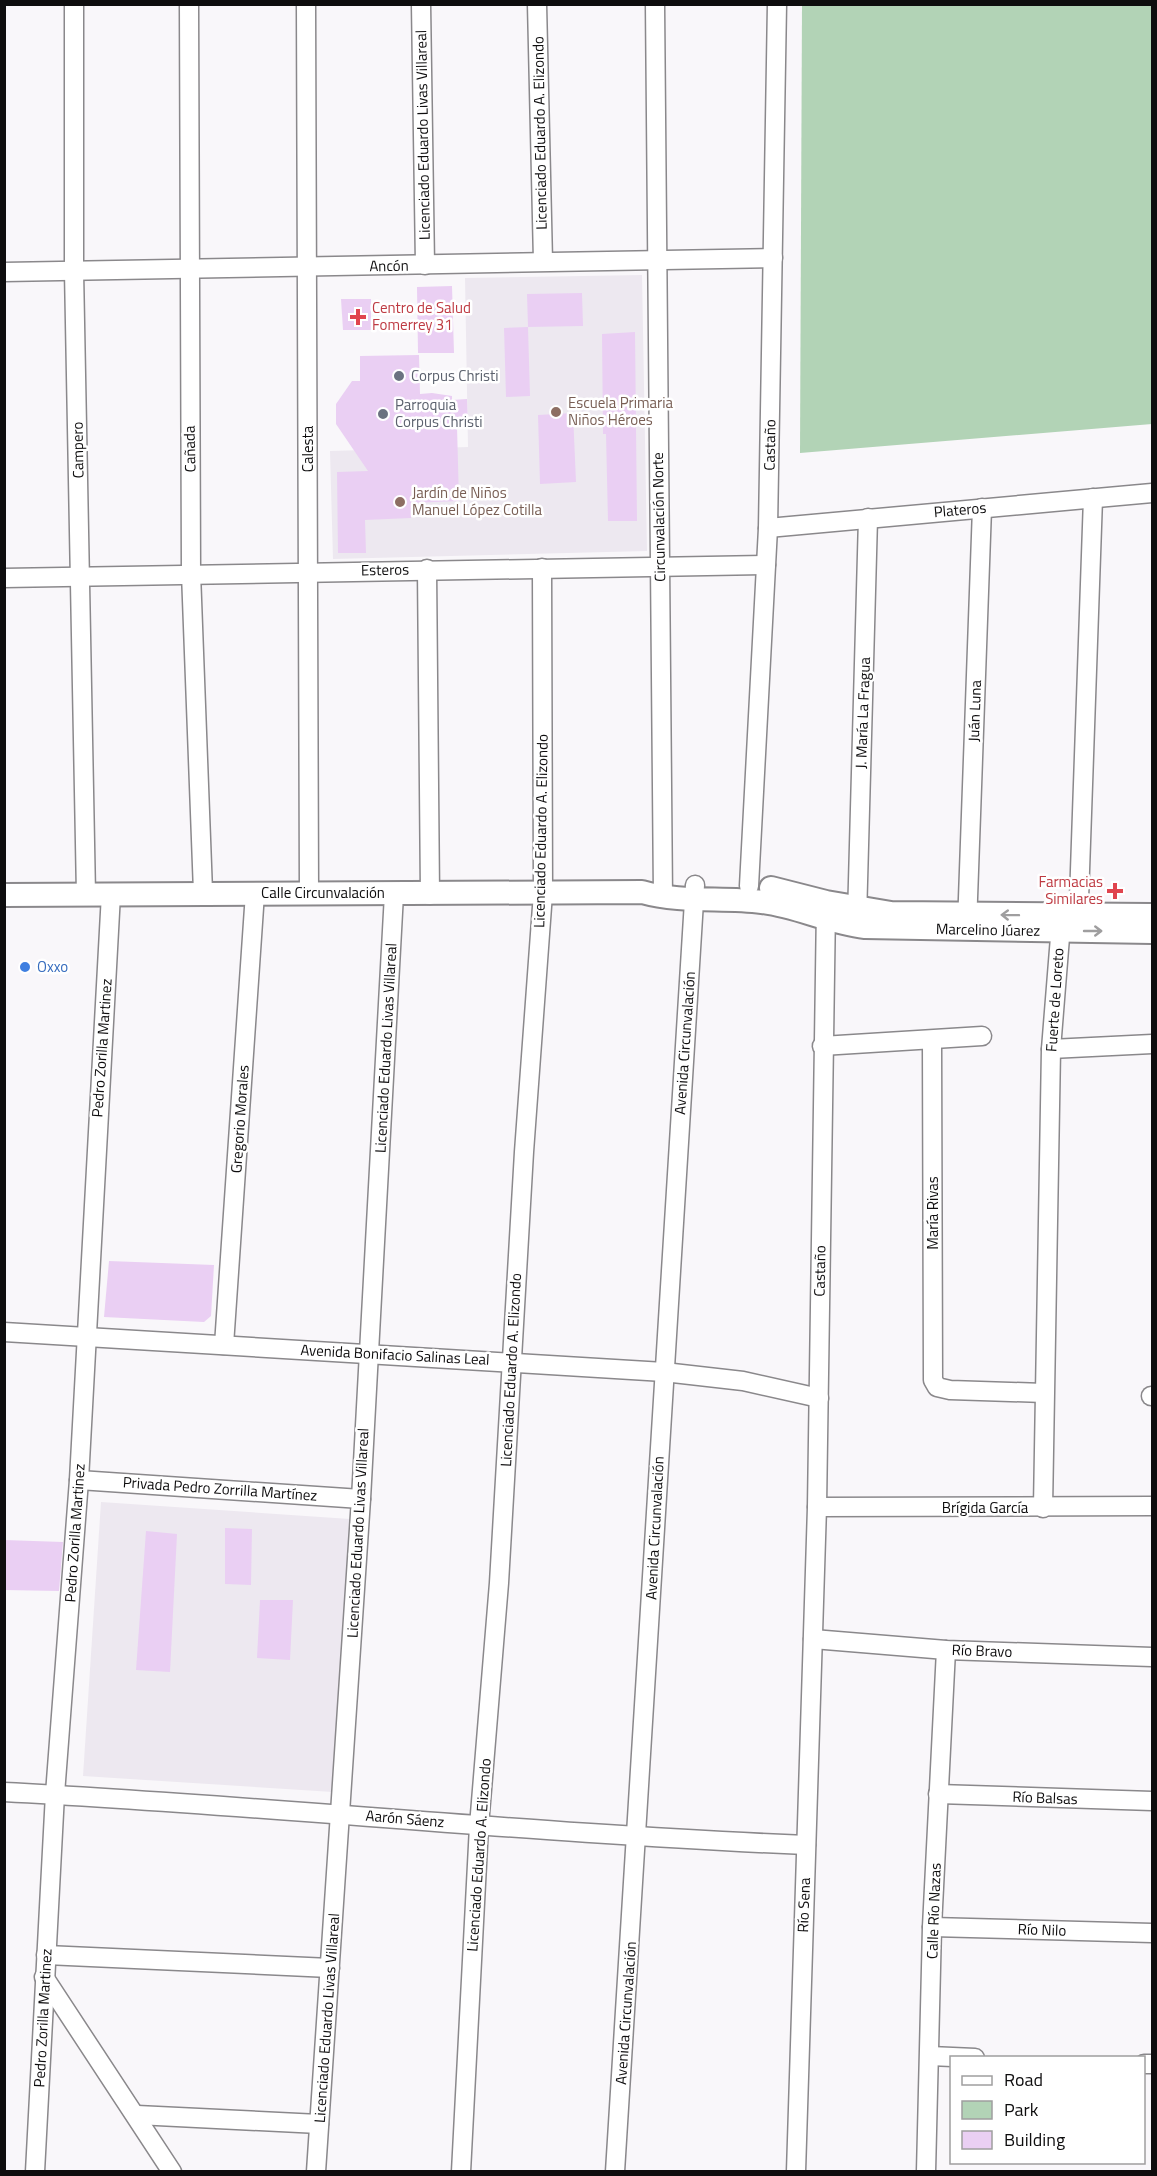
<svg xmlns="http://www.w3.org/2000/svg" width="1157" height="2176" font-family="'Titillium Web',sans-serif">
  <rect width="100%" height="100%" fill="#f9f7fa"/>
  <g fill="#ede8f0">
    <path d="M 642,275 L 647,551 L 333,559 L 330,451 L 468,447 L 465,278 Z"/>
    <path d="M 101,1502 L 350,1519 L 333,1792 L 83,1776 Z"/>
  </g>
  <path fill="#b2d3b6" d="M 802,5 L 1152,5 L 1152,424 L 800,453 Z"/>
  <g fill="#eacff3">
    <path d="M 452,286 L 454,353 L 418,353 L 417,287 Z"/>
    <path d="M 582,293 L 583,326 L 528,327 L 527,294 Z"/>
    <path d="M 341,299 L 371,299 L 371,330 L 343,330 Z"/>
    <path d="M 528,327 L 530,396 L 506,397 L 504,328 Z"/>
    <path d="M 635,332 L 637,521 L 608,521 L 606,434 L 603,434 L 602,334 Z"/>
    <path d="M 419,355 L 420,394 L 432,393 L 452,396 L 452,400 L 467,399 L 468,425 L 457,426 L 459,501 L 411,503 L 411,518 L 365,520 L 366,553 L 338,553 L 337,472 L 368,471 L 336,424 L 336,404 L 352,381 L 360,381 L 360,356 Z"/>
    <path d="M 573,413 L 576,482 L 540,484 L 538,415 Z"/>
    <path d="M 109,1261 L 214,1265 L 211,1316 L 204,1322 L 104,1317 Z"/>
    <path d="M 225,1528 L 252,1529 L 251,1585 L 225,1584 Z"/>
    <path d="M 146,1531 L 177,1534 L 170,1672 L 136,1670 Z"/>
    <path d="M 4,1540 L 63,1542 L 59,1591 L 4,1590 Z"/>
    <path d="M 260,1600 L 293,1600 L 290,1660 L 257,1658 Z"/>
  </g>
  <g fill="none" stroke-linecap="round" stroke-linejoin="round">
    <g stroke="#8a888b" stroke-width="21">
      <g id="minor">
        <path d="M 74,4 L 74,271 L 86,895"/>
        <path d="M 189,4 L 191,573 L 203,892"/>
        <path d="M 306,4 L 309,893"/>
        <path d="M 421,4 L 425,265"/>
        <path d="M 537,4 L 543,261"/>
        <path d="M 655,4 L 663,898"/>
        <path d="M 4,272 L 773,258"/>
        <path d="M 768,528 L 1152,493"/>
        <path d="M 427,569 L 430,895"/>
        <path d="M 4,578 L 766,565"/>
        <path d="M 749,886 L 768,528 L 777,4"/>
        <path d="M 857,918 L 868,518"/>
        <path d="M 967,926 L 982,508"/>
        <path d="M 932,1041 L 933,1380 L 937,1387 L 950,1390 L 1044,1393"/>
        <path d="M 822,1046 L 982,1036"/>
        <path d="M 1051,1049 L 1152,1044"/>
        <path d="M 4,1332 L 664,1372 L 743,1381 L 819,1398"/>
        <path d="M 224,1345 L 255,893"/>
        <path d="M 1151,1396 L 1152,1396"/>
        <path d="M 79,1480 L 361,1499"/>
        <path d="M 817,1507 L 1152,1506"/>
        <path d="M 1043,1508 L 1051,1049 L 1060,937 L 1073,915 L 1079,899 L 1093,498"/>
        <path d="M 813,1639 L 946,1650 L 1152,1657"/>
        <path d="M 4,1792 C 272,1806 538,1834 806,1845"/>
        <path d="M 938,1794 L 1152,1801"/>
        <path d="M 932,1927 L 1152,1933"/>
        <path d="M 46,1955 L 330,1968"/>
        <path d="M 44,1977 L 172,2172"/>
        <path d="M 930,2056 L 975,2058"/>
        <path d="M 1144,2064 L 1152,2064"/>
        <path d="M 137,2115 L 319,2124"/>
        <path d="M 35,2172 L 55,1794 L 79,1480 L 111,894"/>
        <path d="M 316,2172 L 361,1499 L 394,894"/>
        <path d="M 461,2172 L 479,1826 L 499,1583 L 524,1152 L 543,893 L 542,568"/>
        <path d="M 615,2172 L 695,885"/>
        <path d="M 796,2172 L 817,1507 L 826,907"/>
        <path d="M 926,2172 L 932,1927 L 946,1650"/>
      </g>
    </g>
    <g stroke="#8a888b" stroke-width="26">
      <g id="tertiary">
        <path d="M 771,888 L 826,902 L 891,913 L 1152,915"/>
        <path d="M 4,895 L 642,892 C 681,903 722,897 762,902 C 797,906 829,923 865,927 L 1152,932"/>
      </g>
    </g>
    <use href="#minor" stroke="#fff" stroke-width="18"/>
    <use href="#tertiary" stroke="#fff" stroke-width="22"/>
  </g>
  <defs><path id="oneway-shaft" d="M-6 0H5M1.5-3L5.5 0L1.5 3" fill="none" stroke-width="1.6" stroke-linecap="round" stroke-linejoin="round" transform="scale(1.5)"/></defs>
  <g stroke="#9f9e9f">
    <use href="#oneway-shaft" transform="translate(1010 915) rotate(-179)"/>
    <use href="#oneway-shaft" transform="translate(1093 931)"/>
  </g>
  <g fill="#e0444e" stroke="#fff" stroke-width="2">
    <path d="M355 308h6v6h6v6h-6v6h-6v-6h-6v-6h6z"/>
    <path d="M1112 882h6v6h6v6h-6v6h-6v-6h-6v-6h6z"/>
  </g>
  <g fill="#6b7280" stroke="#fff" stroke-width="2">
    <circle cx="399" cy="376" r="6"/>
    <circle cx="383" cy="414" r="6"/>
  </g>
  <g fill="#8d6e63" stroke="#fff" stroke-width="2">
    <circle cx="556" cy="412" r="6"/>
    <circle cx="400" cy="502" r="6"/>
  </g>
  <circle fill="#3f7fe0" stroke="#fff" stroke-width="2" cx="25" cy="967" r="6"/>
  <g text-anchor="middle" stroke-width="5" stroke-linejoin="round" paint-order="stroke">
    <g font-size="15" fill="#0e0d0e" stroke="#fff">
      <text transform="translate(540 133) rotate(-91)" y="5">Licenciado Eduardo A. Elizondo</text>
      <text transform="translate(423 135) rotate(-91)" y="5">Licenciado Eduardo Livas Villareal</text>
      <text transform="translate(389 266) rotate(-1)" y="5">Ancón</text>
      <text transform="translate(770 445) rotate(-89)" y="5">Castaño</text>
      <text transform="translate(190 449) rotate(-91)" y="5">Cañada</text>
      <text transform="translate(308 449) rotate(-90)" y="5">Calesta</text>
      <text transform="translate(78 450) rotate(-91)" y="5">Campero</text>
      <text transform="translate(960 510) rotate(-5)" y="5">Plateros</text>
      <text transform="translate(659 517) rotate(-91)" y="5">Circunvalación Norte</text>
      <text transform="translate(385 570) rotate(-1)" y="5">Esteros</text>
      <text transform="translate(975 711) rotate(-88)" y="5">Juán Luna</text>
      <text transform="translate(863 713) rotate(-88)" y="5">J. María La Fragua</text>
      <text transform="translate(541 831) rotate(-89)" y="5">Licenciado Eduardo A. Elizondo</text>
      <text x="323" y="898">Calle Circunvalación</text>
      <text transform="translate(988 930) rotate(1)" y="5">Marcelino Júarez</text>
      <text transform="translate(1055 1000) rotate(-86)" y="5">Fuerte de Loreto</text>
      <text transform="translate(685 1043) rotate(-86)" y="5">Avenida Circunvalación</text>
      <text transform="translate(102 1048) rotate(-86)" y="5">Pedro Zorilla Martinez</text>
      <text transform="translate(386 1048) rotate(-87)" y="5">Licenciado Eduardo Livas Villareal</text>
      <text transform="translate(240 1119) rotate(-86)" y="5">Gregorio Morales</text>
      <text transform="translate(933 1213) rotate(-90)" y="5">María Rivas</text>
      <text transform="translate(820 1271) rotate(-89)" y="5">Castaño</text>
      <text transform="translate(395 1355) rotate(3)" y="5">Avenida Bonifacio Salinas Leal</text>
      <text transform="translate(511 1370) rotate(-87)" y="5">Licenciado Eduardo A. Elizondo</text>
      <text transform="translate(220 1489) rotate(4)" y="5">Privada Pedro Zorrilla Martínez</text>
      <text x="985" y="1513">Brígida García</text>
      <text transform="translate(655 1528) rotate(-87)" y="5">Avenida Circunvalación</text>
      <text transform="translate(75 1533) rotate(-86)" y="5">Pedro Zorilla Martinez</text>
      <text transform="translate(358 1533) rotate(-87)" y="5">Licenciado Eduardo Livas Villareal</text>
      <text transform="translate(982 1651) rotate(2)" y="5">Río Bravo</text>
      <text transform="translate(1045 1798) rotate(2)" y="5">Río Balsas</text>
      <text transform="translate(405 1819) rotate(5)" y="5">Aarón Sáenz</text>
      <text transform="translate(479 1855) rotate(-86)" y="5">Licenciado Eduardo A. Elizondo</text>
      <text transform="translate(804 1905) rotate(-88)" y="5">Río Sena</text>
      <text transform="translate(934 1911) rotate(-88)" y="5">Calle Río Nazas</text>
      <text transform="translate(1042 1930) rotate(2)" y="5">Río Nilo</text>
      <text transform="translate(626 2013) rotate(-86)" y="5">Avenida Circunvalación</text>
      <text transform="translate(43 2018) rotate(-87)" y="5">Pedro Zorilla Martinez</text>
      <text transform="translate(327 2018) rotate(-86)" y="5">Licenciado Eduardo Livas Villareal</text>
    </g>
    <g font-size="15" fill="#be3a42" stroke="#fff" text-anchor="start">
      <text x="372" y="313">Centro de Salud<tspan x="372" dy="17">Fomerrey 31</tspan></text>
      <text x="1103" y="887" text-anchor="end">Farmacias<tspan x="1103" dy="17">Similares</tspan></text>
    </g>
    <g font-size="15" fill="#5b616d" stroke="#fff" text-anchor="start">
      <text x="411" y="381">Corpus Christi</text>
      <text x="395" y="410">Parroquia<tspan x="395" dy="17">Corpus Christi</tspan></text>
    </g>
    <g font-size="15" fill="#785e54" stroke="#fff" text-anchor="start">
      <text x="568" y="408">Escuela Primaria<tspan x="568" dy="17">Niños Héroes</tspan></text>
      <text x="412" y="498">Jardín de Niños<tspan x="412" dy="17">Manuel López Cotilla</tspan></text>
    </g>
    <g font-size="15" fill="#366cbe" stroke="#fff" text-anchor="start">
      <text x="37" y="972">Oxxo</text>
    </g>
  </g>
  <rect width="1157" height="2176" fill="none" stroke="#0e0d0e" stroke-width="12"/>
  <rect x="950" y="2056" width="195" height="108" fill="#ffffff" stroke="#9f9e9f" stroke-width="1.5"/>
  <rect x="962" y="2076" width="30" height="9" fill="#ffffff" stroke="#9f9e9f" stroke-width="1.5"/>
  <text x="1004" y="2086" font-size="18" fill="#0e0d0e">Road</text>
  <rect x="962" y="2101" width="30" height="18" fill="#b2d3b6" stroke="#9f9e9f" stroke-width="1.5"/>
  <text x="1004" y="2116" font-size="18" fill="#0e0d0e">Park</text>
  <rect x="962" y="2131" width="30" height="18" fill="#eacff3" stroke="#9f9e9f" stroke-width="1.5"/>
  <text x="1004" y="2146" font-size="18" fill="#0e0d0e">Building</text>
</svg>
